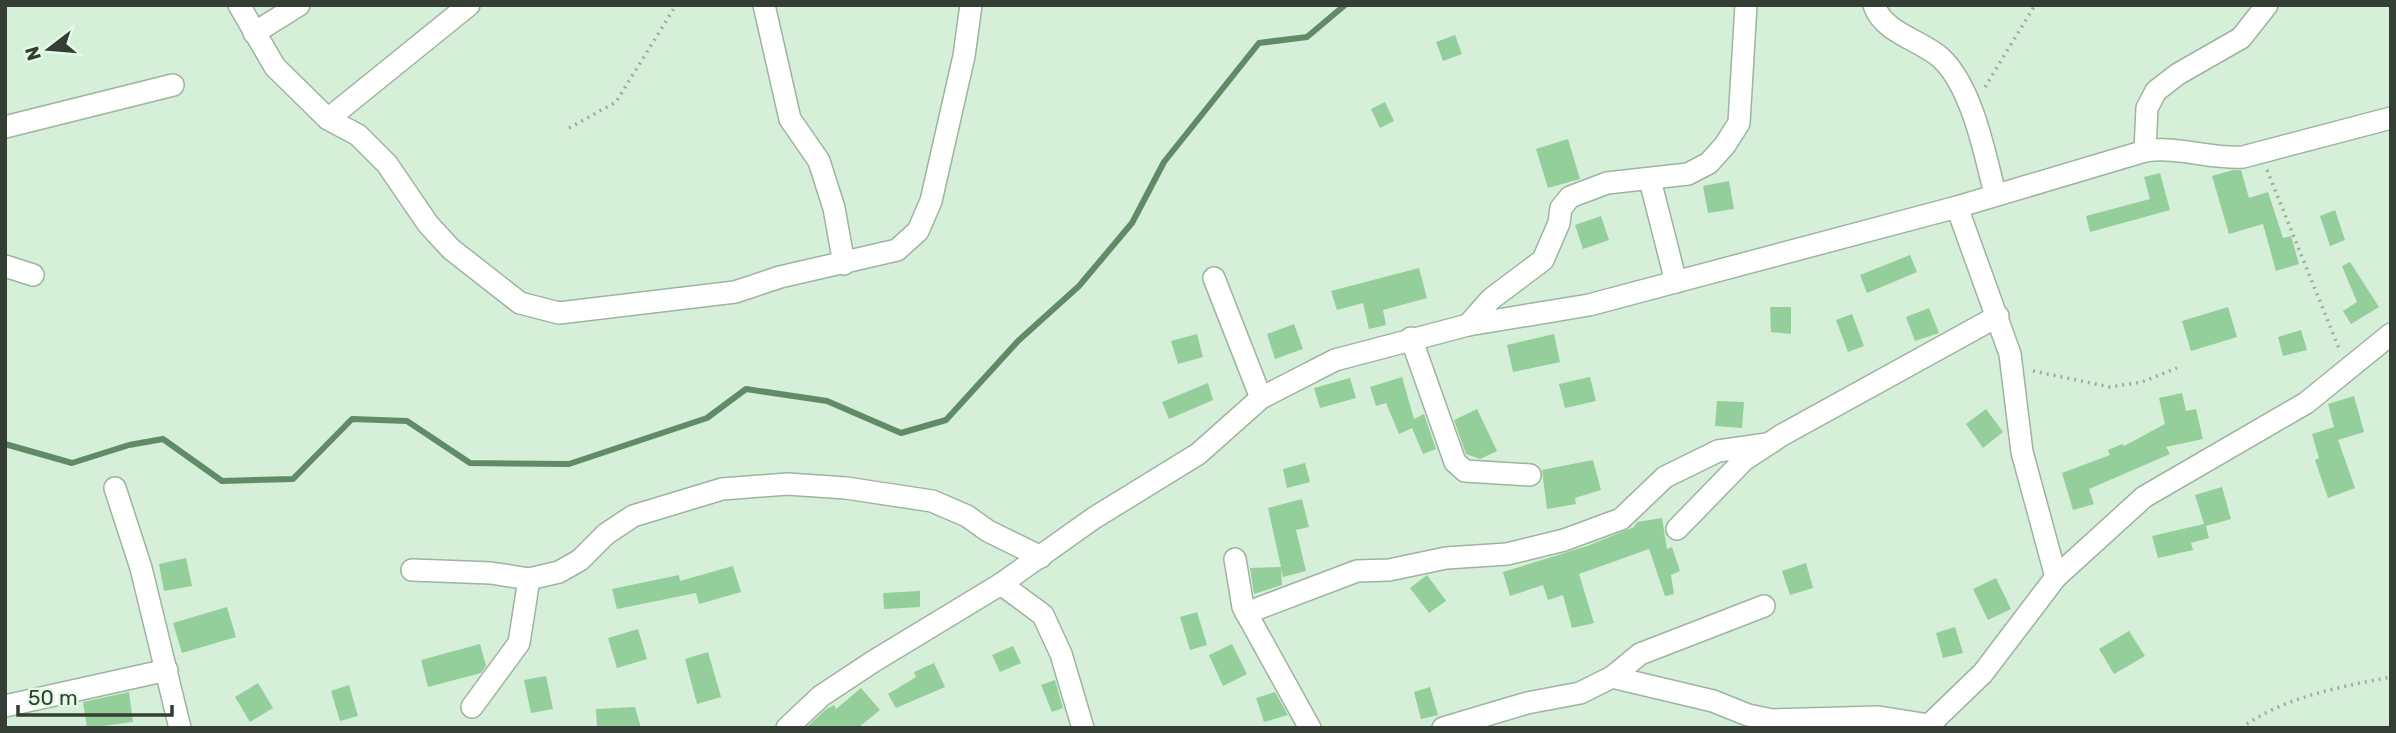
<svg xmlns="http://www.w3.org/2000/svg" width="2396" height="733" font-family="Rubik,sans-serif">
  <rect width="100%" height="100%" fill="#d6efd8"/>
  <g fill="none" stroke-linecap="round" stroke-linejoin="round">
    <path stroke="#618b66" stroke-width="6" d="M 5,444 L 72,463 L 129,445 L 163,439 L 222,481 L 293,479 L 352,419 L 407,421 L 470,463 L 569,464 L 707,418 L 746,389 L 827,401 L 901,433 L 946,420 L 1018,341 L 1079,286 L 1132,223 L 1164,162 L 1259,43 L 1307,37 L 1345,5"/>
  </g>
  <g fill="#94ce9b">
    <path d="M 1455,35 L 1462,54 L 1443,61 L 1436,42 Z"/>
    <path d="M 1385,102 L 1394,121 L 1380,128 L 1371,109 Z"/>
    <path d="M 1568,139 L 1580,179 L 1548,188 L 1536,149 Z"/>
    <path d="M 2233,170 L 2241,170 L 2249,198 L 2268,192 L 2283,238 L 2291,236 L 2299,264 L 2276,271 L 2263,224 L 2229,234 L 2212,176 Z"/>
    <path d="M 2160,173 L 2170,210 L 2090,232 L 2086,216 L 2150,199 L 2144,177 Z"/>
    <path d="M 1729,181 L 1734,209 L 1708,213 L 1703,186 Z"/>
    <path d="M 2335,210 L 2345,240 L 2330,246 L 2320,216 Z"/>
    <path d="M 1601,216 L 1609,240 L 1583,249 L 1575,225 Z"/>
    <path d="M 1910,255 L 1917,272 L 1867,293 L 1860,275 Z"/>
    <path d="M 2350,262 L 2379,307 L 2351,324 L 2343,311 L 2357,302 L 2342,266 Z"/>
    <path d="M 1419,268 L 1427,298 L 1383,310 L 1386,325 L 1369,329 L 1363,303 L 1337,310 L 1331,291 Z"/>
    <path d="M 1770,307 L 1791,307 L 1791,334 L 1771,332 Z"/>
    <path d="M 2228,307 L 2237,337 L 2191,351 L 2182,321 Z"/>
    <path d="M 1929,308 L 1939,333 L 1915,341 L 1906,317 Z"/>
    <path d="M 1852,314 L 1864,346 L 1848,352 L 1836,320 Z"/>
    <path d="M 1294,324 L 1303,349 L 1275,359 L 1267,334 Z"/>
    <path d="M 2301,330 L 2307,350 L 2283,356 L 2278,337 Z"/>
    <path d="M 1197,334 L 1203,357 L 1178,364 L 1171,341 Z"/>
    <path d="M 1554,334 L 1560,362 L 1513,372 L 1507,345 Z"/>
    <path d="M 1402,377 L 1414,419 L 1424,414 L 1436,449 L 1423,454 L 1412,428 L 1399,434 L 1386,403 L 1376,406 L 1370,387 Z"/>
    <path d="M 1590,377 L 1596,401 L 1565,408 L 1559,384 Z"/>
    <path d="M 1350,378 L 1356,398 L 1320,408 L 1314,388 Z"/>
    <path d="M 1208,383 L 1213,400 L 1169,419 L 1162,402 Z"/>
    <path d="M 2182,393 L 2186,411 L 2196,409 L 2203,439 L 2166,447 L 2170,454 L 2089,489 L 2094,504 L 2073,510 L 2062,473 L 2110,455 L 2108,450 L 2122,444 L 2124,446 L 2165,424 L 2159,398 Z"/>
    <path d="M 2354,396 L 2364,432 L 2338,440 L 2355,488 L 2328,498 L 2315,460 L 2319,458 L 2312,434 L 2334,427 L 2337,438 L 2328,404 Z"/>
    <path d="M 1717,401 L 1744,402 L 1742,428 L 1715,426 Z"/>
    <path d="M 1477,409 L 1497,451 L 1480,459 L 1466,454 L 1454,420 Z"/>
    <path d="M 1986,409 L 2003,432 L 1983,448 L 1966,424 Z"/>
    <path d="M 1593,460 L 1601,490 L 1575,498 L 1576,504 L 1547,509 L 1542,470 Z"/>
    <path d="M 1305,463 L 1310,482 L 1287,488 L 1283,469 Z"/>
    <path d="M 2222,487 L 2231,519 L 2206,526 L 2209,538 L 2191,543 L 2193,550 L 2158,558 L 2152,536 L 2204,524 L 2195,495 Z"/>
    <path d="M 1302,499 L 1309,527 L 1296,530 L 1306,571 L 1283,577 L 1281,568 L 1282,585 L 1254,594 L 1250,568 L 1281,567 L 1268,508 Z"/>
    <path d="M 1662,518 L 1667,549 L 1672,547 L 1680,571 L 1671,575 L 1674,594 L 1665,596 L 1649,549 L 1579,574 L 1594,623 L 1572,628 L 1563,595 L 1548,600 L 1543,585 L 1510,596 L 1503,572 L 1587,546 L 1634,527 L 1637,522 Z"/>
    <path d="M 186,558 L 192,586 L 164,591 L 159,564 Z"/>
    <path d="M 1806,563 L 1813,588 L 1790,595 L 1782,571 Z"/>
    <path d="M 733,566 L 741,592 L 699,604 L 696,593 L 617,609 L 612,589 L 679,575 L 680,581 Z"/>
    <path d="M 1427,575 L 1446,601 L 1429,613 L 1410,588 Z"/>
    <path d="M 1996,578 L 2011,609 L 1988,620 L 1973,589 Z"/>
    <path d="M 920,591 L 920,607 L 884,609 L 883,593 Z"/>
    <path d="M 227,607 L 236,637 L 182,653 L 173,623 Z"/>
    <path d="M 1197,612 L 1207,645 L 1190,650 L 1180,617 Z"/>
    <path d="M 1955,627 L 1963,653 L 1943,658 L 1936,633 Z"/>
    <path d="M 638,629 L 647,659 L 617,668 L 608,638 Z"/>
    <path d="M 2129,631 L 2145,656 L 2114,674 L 2099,649 Z"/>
    <path d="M 480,644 L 486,666 L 481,673 L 428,687 L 421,660 Z"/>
    <path d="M 1232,644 L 1247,674 L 1223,686 L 1209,655 Z"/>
    <path d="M 1013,646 L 1021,663 L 1000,672 L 992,655 Z"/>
    <path d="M 708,652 L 721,697 L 697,704 L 685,659 Z"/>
    <path d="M 934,663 L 945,687 L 896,708 L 888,694 L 916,677 L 914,672 Z"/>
    <path d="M 546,676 L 553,709 L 531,713 L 524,680 Z"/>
    <path d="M 1055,680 L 1063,708 L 1052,712 L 1041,685 Z"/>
    <path d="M 258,683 L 273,708 L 250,722 L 235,697 Z"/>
    <path d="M 349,685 L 358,716 L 340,721 L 331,691 Z"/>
    <path d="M 1430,687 L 1438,715 L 1421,719 L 1414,692 Z"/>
    <path d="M 861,688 L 880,710 L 858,728 L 806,728 L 825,710 L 834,705 L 836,709 Z"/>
    <path d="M 129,692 L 133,722 L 87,728 L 83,702 Z"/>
    <path d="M 1275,692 L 1288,715 L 1264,722 L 1256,698 Z"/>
    <path d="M 635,707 L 641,728 L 597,728 L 596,709 Z"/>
  </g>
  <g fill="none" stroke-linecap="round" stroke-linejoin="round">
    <g stroke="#9db49f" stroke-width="24">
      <g id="street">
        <path d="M 239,5 L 275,67 L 328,119 L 358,135 L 387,164 L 428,224 L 451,249 L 520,303 L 559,313 L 735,292 L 780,277 L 897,250 L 918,231 L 931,201 L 964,56 L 971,5"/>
        <path d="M 764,5 L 790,119 L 819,161 L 834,208 L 844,264"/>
        <path d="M 1874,5 C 1884,34 1920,39 1941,58 C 1972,87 1985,154 1995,194"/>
        <path d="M 254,33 L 299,5"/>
        <path d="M 328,119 L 469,5"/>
        <path d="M 5,127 L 173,85"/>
        <path d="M 2145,151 L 2147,108 L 2156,91 L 2178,74 L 2241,38 L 2267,5"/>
        <path d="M 1650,180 L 1676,282"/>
        <path d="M 1957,207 L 2010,354 L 2022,452 L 2056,577"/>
        <path d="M 5,266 L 33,275"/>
        <path d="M 1214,278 L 1261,398"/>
        <path d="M 1468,325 L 1491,299 L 1543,260 L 1559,223 L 1561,208 L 1570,197 L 1607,183 L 1688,174 L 1709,163 L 1725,145 L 1739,123 L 1746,5"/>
        <path d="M 1411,338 L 1455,462 L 1465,471 L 1530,475"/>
        <path d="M 115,488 L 141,568 L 180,728"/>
        <path d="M 1677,529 L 1744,460 L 1782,435 L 1998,316"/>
        <path d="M 1235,559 L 1243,607 L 1310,728"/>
        <path d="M 412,570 L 491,573 L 529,579 L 559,572 L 580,560 L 606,534 L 633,516 L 722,489 L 787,484 L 846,488 L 932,501 L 967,516 L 988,531 L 1041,557"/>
        <path d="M 1001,584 L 1043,615 L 1061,654 L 1083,728"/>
        <path d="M 1246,613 L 1357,571 L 1389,570 L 1446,558 L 1507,554 L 1564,540 L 1621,519 L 1665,477 L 1718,451 L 1767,444"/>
        <path d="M 1612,677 L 1713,701 L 1748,715 L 1772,720 L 1879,717 L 1929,725"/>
        <path d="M 5,706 L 167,670"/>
        <path d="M 472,707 L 519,643 L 529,579"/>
        <path d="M 787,728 L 821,696 L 874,661 L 1001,584 L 1094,518 L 1198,454 L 1261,398 L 1335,360 L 1468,325 L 1589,305 L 1957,207 L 2145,151 C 2178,146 2210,159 2243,157 L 2391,118"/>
        <path d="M 1443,728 L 1527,703 L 1580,693 L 1612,677 L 1640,654 L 1764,606"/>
        <path d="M 1926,728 L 1983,673 L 2056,577 L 2144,497 L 2306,403 L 2391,334"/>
      </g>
    </g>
    <g stroke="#9baf9d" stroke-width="3.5" stroke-dasharray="2 5" stroke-linecap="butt">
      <path d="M 1985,87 L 2035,5"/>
      <path d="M 569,128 L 616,102 L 676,5"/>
      <path d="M 2267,170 L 2340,351"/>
      <path d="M 2033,371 L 2110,387 L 2142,382 L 2177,368"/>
      <path d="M 2241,728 C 2284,697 2339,687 2391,677"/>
    </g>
    <use href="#street" stroke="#fff" stroke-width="21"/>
  </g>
  <rect width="2396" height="733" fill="none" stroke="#343e35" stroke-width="14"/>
  <g transform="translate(49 49) rotate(254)" stroke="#e3fce5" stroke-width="5" paint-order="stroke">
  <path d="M0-5L12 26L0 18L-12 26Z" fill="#343e35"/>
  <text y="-10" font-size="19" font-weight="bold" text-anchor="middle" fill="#343e35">N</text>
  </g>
  <path d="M18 705v10h154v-10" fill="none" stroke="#343e35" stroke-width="3.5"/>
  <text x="28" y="705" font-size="21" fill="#343e35" stroke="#e3fce5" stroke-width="5" paint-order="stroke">50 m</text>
</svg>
